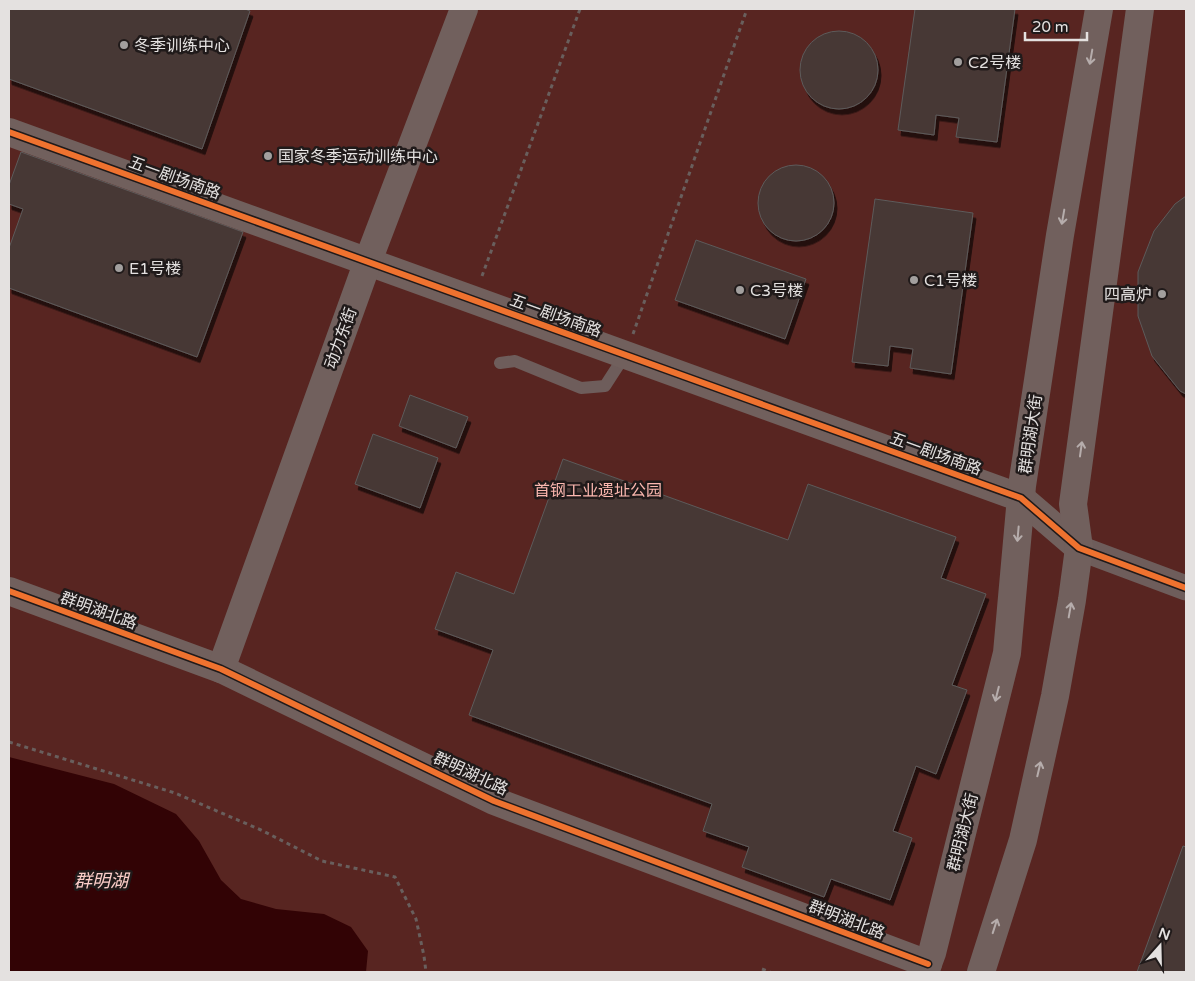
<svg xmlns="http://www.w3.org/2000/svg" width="1195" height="981" font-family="'Varela Round','Noto Sans SC',sans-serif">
  <defs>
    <filter id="shadow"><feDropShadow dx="3" dy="5.5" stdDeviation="0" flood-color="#0009"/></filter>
  </defs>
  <rect width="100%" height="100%" fill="#282524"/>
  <rect fill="#582521" x="9" y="9" width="1177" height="963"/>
  <path fill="#320305" d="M 9,757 L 114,784 L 176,814 L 199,841 L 221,880 L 241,899 L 276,909 L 324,914 L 351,927 L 368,951 L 366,972 L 9,972 Z"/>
  <g fill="#473736" stroke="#5d5b5a" filter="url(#shadow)">
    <path d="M 9,9 L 245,9 L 250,11 L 202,149 L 9,79 Z"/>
    <path d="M 915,9 L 1015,9 L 997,142 L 956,137 L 959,118 L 936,115 L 934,135 L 898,130 Z"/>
    <circle cx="839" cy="70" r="39"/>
    <path d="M 21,152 L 243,232 L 197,357 L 9,288 L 9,248 L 23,209 L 9,204 L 9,185 Z"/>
    <circle cx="796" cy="203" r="38"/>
    <path d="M 1186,196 L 1186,394 L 1180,391 L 1152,356 L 1138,316 L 1138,272 L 1154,231 L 1175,204 Z"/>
    <path d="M 875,199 L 973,213 L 951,374 L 910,368 L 913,349 L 890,346 L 888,366 L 852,362 Z"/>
    <path d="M 696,240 L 806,279 L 785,339 L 675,300 Z"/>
    <path d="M 410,395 L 468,417 L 456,448 L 399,426 Z"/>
    <path d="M 373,434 L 438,458 L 420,508 L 355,484 Z"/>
    <path d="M 563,459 L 788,540 L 808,484 L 956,537 L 941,578 L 986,594 L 952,685 L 967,690 L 936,774 L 916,766 L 893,831 L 912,838 L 890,900 L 831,879 L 824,897 L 742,867 L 749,847 L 703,831 L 712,804 L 469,715 L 493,650 L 435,629 L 456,572 L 514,594 Z"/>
    <path d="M 1183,846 L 1186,847 L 1186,972 L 1137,972 Z"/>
  </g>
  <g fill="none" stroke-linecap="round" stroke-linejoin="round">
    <g stroke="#695f5d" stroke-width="3" stroke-dasharray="4 4" stroke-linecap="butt">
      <path d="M 482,276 L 580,9"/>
      <path d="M 633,334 L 747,9"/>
      <path d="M 9,742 L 175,793 L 261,830 L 322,861 L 395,877 L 416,919 L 424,956 L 426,972"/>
      <path d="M 762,969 L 770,972"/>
    </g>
    <path stroke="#6e5d5b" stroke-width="12" d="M 500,363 L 515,361 L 581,388 L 605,386 L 625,355"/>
    <path stroke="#6e5d5b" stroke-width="25" d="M 1079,548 L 1186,588"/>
    <g stroke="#71605d" stroke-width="28">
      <path d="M 9,132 L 1021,498 L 1079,548"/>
      <path d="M 9,591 L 221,669 L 494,801 L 928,964"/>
      <path d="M 221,669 L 368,261 L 464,9"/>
      <path d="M 925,972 L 932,953 L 1007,653 L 1022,486 L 1060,235 L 1099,9"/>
      <path d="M 981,972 L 1023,840 L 1055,696 L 1072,600 L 1079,548 L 1073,504 L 1140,9"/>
    </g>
    <g stroke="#201a1a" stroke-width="9">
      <g id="cycleway">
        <path d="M 9,132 L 1021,498 L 1079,548 L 1186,588"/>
        <path d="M 9,591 L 221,669 L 494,801 L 928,964"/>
      </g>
    </g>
    <use href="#cycleway" stroke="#ef722f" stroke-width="6"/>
  </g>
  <defs><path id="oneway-shaft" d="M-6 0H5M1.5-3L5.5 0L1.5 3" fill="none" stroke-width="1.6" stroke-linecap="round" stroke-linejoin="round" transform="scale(1.25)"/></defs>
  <g stroke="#b6adac">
    <use href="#oneway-shaft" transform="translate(1091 57) rotate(100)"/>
    <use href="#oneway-shaft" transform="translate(1063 217) rotate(100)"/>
    <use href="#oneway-shaft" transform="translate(1081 449) rotate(-82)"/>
    <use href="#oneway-shaft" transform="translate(1018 534) rotate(95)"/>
    <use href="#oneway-shaft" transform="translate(1070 610) rotate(-80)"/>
    <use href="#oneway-shaft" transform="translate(997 694) rotate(104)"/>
    <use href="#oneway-shaft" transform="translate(1039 769) rotate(-77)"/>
    <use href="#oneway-shaft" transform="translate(995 926) rotate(-72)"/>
  </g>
  <g fill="#a29f9e" stroke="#201a1a" stroke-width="2">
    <circle cx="124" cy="45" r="5"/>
    <circle cx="958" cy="62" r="5"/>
    <circle cx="268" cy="156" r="5"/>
    <circle cx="119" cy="268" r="5"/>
    <circle cx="914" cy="280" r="5"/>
    <circle cx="740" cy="290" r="5"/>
    <circle cx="1162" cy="294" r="5"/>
  </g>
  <g text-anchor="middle" stroke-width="5" stroke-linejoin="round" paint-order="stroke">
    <g font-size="16" fill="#e4e1e0" stroke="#201a1a" text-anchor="start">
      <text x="134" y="51">冬季训练中心</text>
      <text x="968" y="68">C2号楼</text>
      <text x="278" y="162">国家冬季运动训练中心</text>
      <text x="129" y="274">E1号楼</text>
      <text x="924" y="286">C1号楼</text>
      <text x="750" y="296">C3号楼</text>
      <text x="1152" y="300" text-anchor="end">四高炉</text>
    </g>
    <g font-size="16" fill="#e4e1e0" stroke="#201a1a">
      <text transform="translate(175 177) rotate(20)" y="6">五一剧场南路</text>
      <text transform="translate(556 315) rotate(20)" y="6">五一剧场南路</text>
      <text transform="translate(340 338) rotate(-70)" y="6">动力东街</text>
      <text transform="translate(1030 434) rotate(-82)" y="6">群明湖大街</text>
      <text transform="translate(936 453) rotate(20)" y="6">五一剧场南路</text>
      <text transform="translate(99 610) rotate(20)" y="6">群明湖北路</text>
      <text transform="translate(471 773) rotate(25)" y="6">群明湖北路</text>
      <text transform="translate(962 832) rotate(-76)" y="6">群明湖大街</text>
      <text transform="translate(847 919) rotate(21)" y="6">群明湖北路</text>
    </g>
    <g font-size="16" fill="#fbb7af" stroke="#201a1a">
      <text x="598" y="496">首钢工业遗址公园</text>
    </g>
    <g font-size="18" font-style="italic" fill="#fbcdc8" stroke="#201a1a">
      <text x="101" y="887">群明湖</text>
    </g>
  </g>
  <rect width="1195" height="981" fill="none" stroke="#e4e1e0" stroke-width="20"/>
  <g transform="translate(1160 946) rotate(20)" stroke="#201a1a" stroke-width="4" paint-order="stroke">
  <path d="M0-4L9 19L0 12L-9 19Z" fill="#e4e1e0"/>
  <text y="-8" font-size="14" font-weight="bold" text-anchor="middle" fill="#e4e1e0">N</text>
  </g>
  <path d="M1025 32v8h62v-8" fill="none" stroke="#e4e1e0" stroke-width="2.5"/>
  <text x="1032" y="32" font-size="15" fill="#e4e1e0" stroke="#201a1a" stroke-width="4" paint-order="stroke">20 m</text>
</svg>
